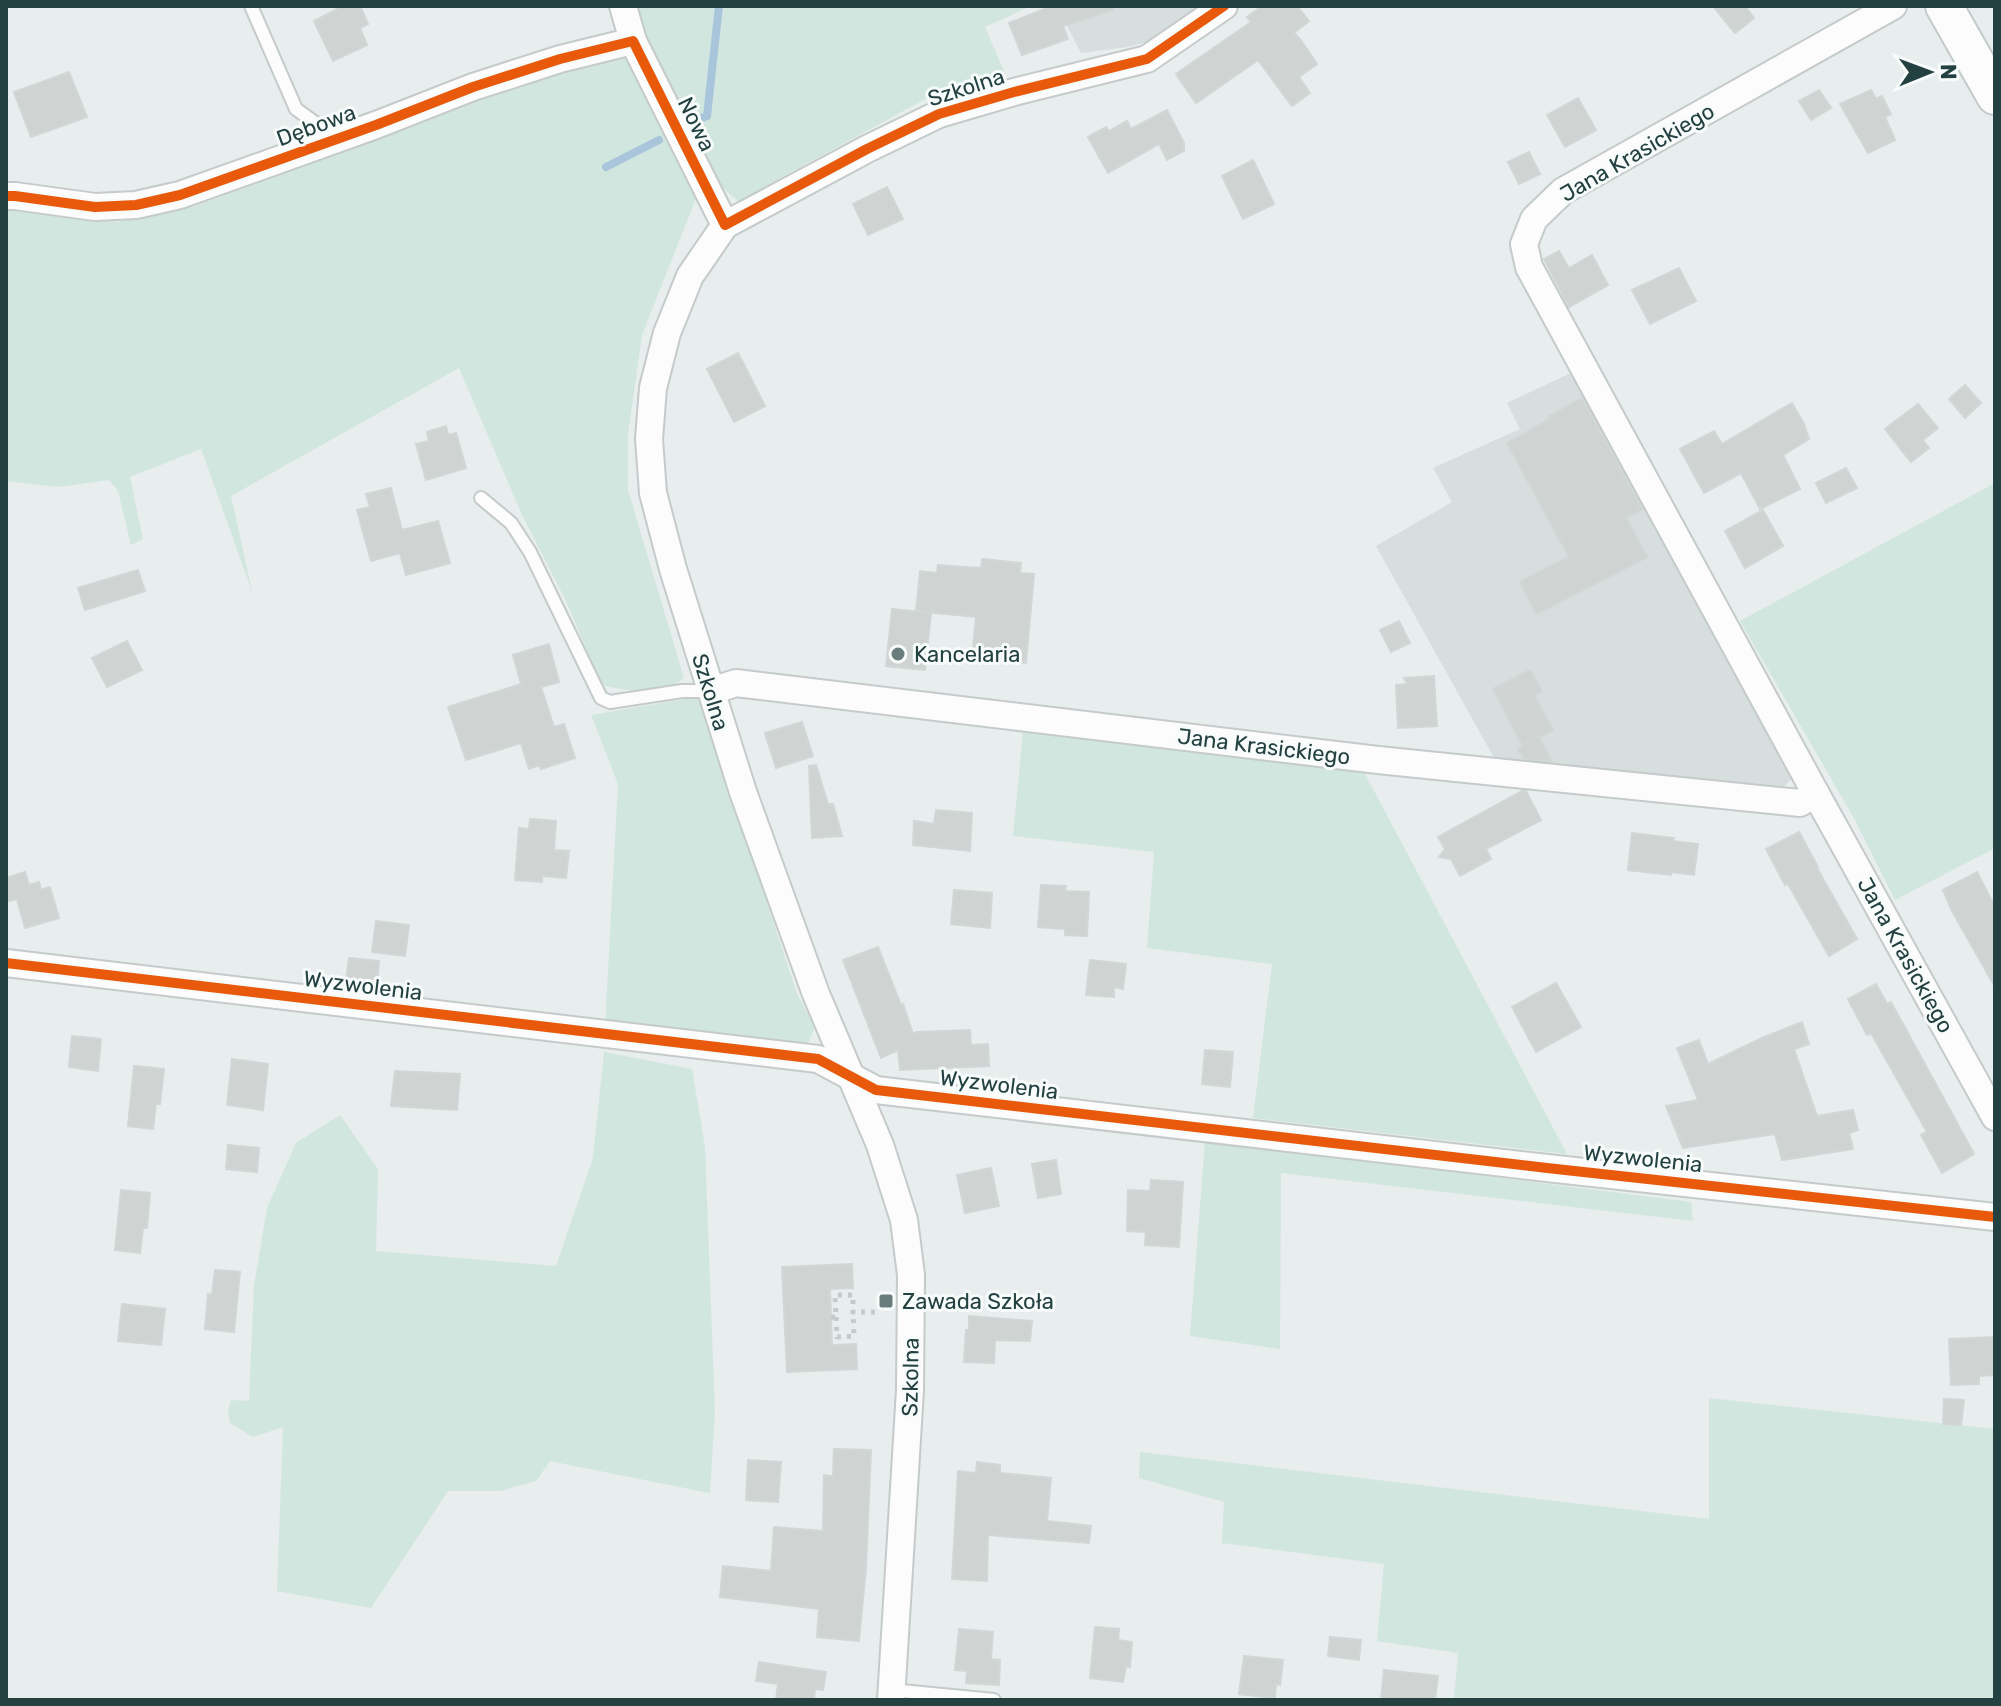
<svg xmlns="http://www.w3.org/2000/svg" width="2001" height="1706" font-family="Rubik,sans-serif">
  <rect width="100%" height="100%" fill="#e8eded"/>
  <g fill="#d6dede">
    <path d="M 1057,6 L 1205,6 L 1161,39 L 1127,47 L 1081,53 Z"/>
    <path d="M 1573,372 L 1798,772 L 1777,794 L 1498,765 L 1376,546 L 1452,502 L 1433,468 L 1520,429 L 1507,403 Z"/>
  </g>
  <g fill="#d1e6de">
    <path d="M 633,6 L 1031,6 L 985,27 L 1006,76 L 931,96 L 784,176 L 740,203 L 714,180 L 640,31 Z"/>
    <path d="M 629,56 L 697,196 L 642,335 L 628,434 L 628,490 L 684,678 C 660,698 629,691 601,685 L 567,603 L 522,515 L 459,368 L 231,496 L 252,591 L 201,449 L 130,477 L 143,539 L 131,545 L 118,491 L 109,480 L 58,487 L 6,481 L 6,205 L 116,222 L 193,207 L 576,62 Z"/>
    <path d="M 1995,483 L 1995,848 L 1895,900 L 1855,820 L 1740,621 Z"/>
    <path d="M 697,697 L 705,714 L 797,994 L 815,1027 L 806,1048 L 605,1027 L 618,784 L 591,715 Z"/>
    <path d="M 1023,732 L 1364,772 L 1567,1154 L 1253,1118 L 1272,964 L 1147,948 L 1154,852 L 1013,836 Z"/>
    <path d="M 604,1052 L 692,1069 L 705,1147 L 715,1413 L 710,1493 L 550,1461 L 536,1481 L 500,1491 L 448,1491 L 371,1608 L 277,1591 L 283,1427 L 253,1437 L 230,1423 L 228,1410 L 231,1400 L 249,1401 L 254,1286 L 267,1208 L 296,1143 L 340,1115 L 378,1169 L 376,1251 L 556,1266 L 593,1158 Z"/>
    <path d="M 1205,1141 L 1691,1202 L 1693,1221 L 1281,1173 L 1280,1349 L 1190,1336 Z"/>
    <path d="M 1709,1398 L 1995,1429 L 1995,1700 L 1454,1700 L 1458,1653 L 1377,1641 L 1384,1564 L 1222,1543 L 1224,1502 L 1139,1478 L 1140,1452 L 1709,1519 Z"/>
  </g>
  <g fill="none" stroke-linecap="round" stroke-linejoin="round">
    <g stroke="#a9c5dc" stroke-width="8">
      <path d="M 697,120 L 707,116 L 719,6"/>
      <path d="M 606,167 L 659,140"/>
    </g>
  </g>
  <g fill="#cfd4d3" stroke="#d1d6d6" stroke-width="2">
    <path d="M 343,6 L 360,6 L 368,24 L 360,28 L 367,45 L 333,61 L 314,21 Z"/>
    <path d="M 1052,6 L 1112,6 L 1113,10 L 1063,26 L 1068,39 L 1022,55 L 1009,23 Z"/>
    <path d="M 1262,6 L 1297,6 L 1309,21 L 1294,33 L 1300,39 L 1317,64 L 1299,77 L 1310,93 L 1292,106 L 1258,60 L 1196,103 L 1176,74 L 1251,22 L 1247,17 Z"/>
    <path d="M 1713,6 L 1745,6 L 1754,18 L 1735,33 Z"/>
    <path d="M 69,72 L 87,117 L 31,137 L 14,92 Z"/>
    <path d="M 1819,90 L 1831,108 L 1811,120 L 1799,101 Z"/>
    <path d="M 1871,90 L 1876,99 L 1882,96 L 1891,114 L 1885,117 L 1895,140 L 1868,153 L 1840,104 Z"/>
    <path d="M 1578,98 L 1596,130 L 1565,147 L 1547,115 Z"/>
    <path d="M 1167,110 L 1184,143 L 1184,151 L 1167,160 L 1159,144 L 1108,173 L 1088,137 L 1106,127 L 1109,131 L 1127,121 L 1131,129 Z"/>
    <path d="M 1529,152 L 1540,174 L 1519,184 L 1508,162 Z"/>
    <path d="M 1253,160 L 1274,204 L 1243,219 L 1222,176 Z"/>
    <path d="M 887,187 L 903,219 L 868,235 L 853,204 Z"/>
    <path d="M 1559,251 L 1569,268 L 1592,255 L 1608,285 L 1569,307 L 1544,259 Z"/>
    <path d="M 1679,268 L 1696,301 L 1650,324 L 1632,290 Z"/>
    <path d="M 738,353 L 765,406 L 734,422 L 707,369 Z"/>
    <path d="M 1965,385 L 1981,403 L 1965,418 L 1949,399 Z"/>
    <path d="M 1582,398 L 1642,509 L 1626,518 L 1647,557 L 1537,614 L 1520,582 L 1569,557 L 1507,443 L 1550,419 L 1548,417 Z"/>
    <path d="M 1792,403 L 1804,424 L 1809,439 L 1783,455 L 1800,489 L 1760,509 L 1741,473 L 1704,493 L 1680,449 L 1714,431 L 1722,444 Z"/>
    <path d="M 1918,404 L 1938,428 L 1923,440 L 1929,448 L 1911,462 L 1885,429 Z"/>
    <path d="M 446,426 L 448,435 L 456,433 L 466,468 L 426,480 L 416,444 L 429,441 L 427,432 Z"/>
    <path d="M 1846,468 L 1857,488 L 1826,503 L 1816,483 Z"/>
    <path d="M 391,488 L 402,530 L 438,521 L 450,563 L 406,575 L 400,553 L 371,561 L 357,510 L 370,507 L 366,494 Z"/>
    <path d="M 1763,510 L 1783,546 L 1745,568 L 1725,531 Z"/>
    <path d="M 982,559 L 1021,563 L 1020,573 L 1034,574 L 1026,663 L 972,657 L 976,617 L 916,611 L 920,571 L 937,573 L 938,565 L 981,568 Z"/>
    <path d="M 138,570 L 145,591 L 85,610 L 78,588 Z"/>
    <path d="M 892,609 L 931,613 L 925,670 L 886,666 Z"/>
    <path d="M 1399,621 L 1410,643 L 1391,652 L 1380,630 Z"/>
    <path d="M 127,641 L 142,670 L 107,687 L 92,658 Z"/>
    <path d="M 549,644 L 559,682 L 541,687 L 554,727 L 564,724 L 575,758 L 541,769 L 539,765 L 529,769 L 521,743 L 466,760 L 448,707 L 521,684 L 513,655 Z"/>
    <path d="M 1530,670 L 1542,691 L 1534,695 L 1553,730 L 1523,746 L 1493,689 Z"/>
    <path d="M 1434,676 L 1437,726 L 1398,728 L 1396,685 L 1407,684 L 1404,678 Z"/>
    <path d="M 802,722 L 813,756 L 776,768 L 765,733 Z"/>
    <path d="M 1539,737 L 1552,762 L 1524,759 L 1518,749 Z"/>
    <path d="M 816,765 L 828,804 L 833,804 L 842,836 L 812,838 L 809,766 Z"/>
    <path d="M 1522,791 L 1526,791 L 1541,820 L 1486,849 L 1491,859 L 1460,876 L 1451,859 L 1439,857 L 1445,849 L 1438,837 Z"/>
    <path d="M 936,810 L 972,813 L 970,851 L 913,845 L 914,821 L 934,824 Z"/>
    <path d="M 530,819 L 556,821 L 554,850 L 569,851 L 566,878 L 542,876 L 542,882 L 515,880 L 519,828 L 529,829 Z"/>
    <path d="M 1799,832 L 1818,867 L 1817,868 L 1857,939 L 1829,956 L 1788,884 L 1785,885 L 1766,849 Z"/>
    <path d="M 1632,833 L 1674,838 L 1673,841 L 1698,844 L 1694,875 L 1671,872 L 1671,875 L 1628,870 Z"/>
    <path d="M 25,872 L 29,885 L 39,882 L 41,890 L 50,887 L 59,918 L 25,928 L 17,899 L 6,902 L 6,878 Z"/>
    <path d="M 1977,872 L 1995,907 L 1995,987 L 1952,911 L 1943,890 Z"/>
    <path d="M 1041,885 L 1066,886 L 1065,891 L 1089,892 L 1087,936 L 1065,935 L 1065,929 L 1038,927 Z"/>
    <path d="M 954,890 L 992,893 L 990,928 L 951,924 Z"/>
    <path d="M 376,921 L 409,925 L 405,956 L 372,952 Z"/>
    <path d="M 878,947 L 901,1005 L 903,1004 L 913,1034 L 916,1032 L 970,1030 L 971,1045 L 988,1044 L 989,1066 L 900,1070 L 898,1050 L 881,1058 L 843,960 Z"/>
    <path d="M 349,958 L 379,961 L 377,984 L 346,980 Z"/>
    <path d="M 1090,960 L 1126,964 L 1123,989 L 1114,987 L 1114,997 L 1086,995 Z"/>
    <path d="M 1556,983 L 1581,1027 L 1536,1052 L 1512,1007 Z"/>
    <path d="M 1876,984 L 1887,1004 L 1891,1002 L 1974,1154 L 1942,1173 L 1921,1135 L 1927,1132 L 1871,1033 L 1867,1035 L 1848,999 Z"/>
    <path d="M 1802,1022 L 1809,1044 L 1794,1049 L 1817,1116 L 1853,1110 L 1858,1130 L 1849,1133 L 1853,1149 L 1782,1160 L 1775,1134 L 1683,1148 L 1666,1106 L 1698,1100 L 1677,1048 L 1699,1040 L 1708,1064 L 1762,1038 Z"/>
    <path d="M 72,1036 L 101,1039 L 98,1071 L 69,1067 Z"/>
    <path d="M 1205,1050 L 1233,1052 L 1230,1087 L 1202,1084 Z"/>
    <path d="M 232,1059 L 268,1064 L 263,1110 L 227,1105 Z"/>
    <path d="M 134,1066 L 164,1069 L 160,1104 L 156,1104 L 153,1129 L 128,1126 Z"/>
    <path d="M 395,1071 L 460,1074 L 457,1110 L 391,1106 Z"/>
    <path d="M 228,1145 L 259,1148 L 257,1172 L 226,1169 Z"/>
    <path d="M 1056,1160 L 1061,1194 L 1038,1198 L 1032,1164 Z"/>
    <path d="M 991,1168 L 999,1206 L 965,1213 L 957,1175 Z"/>
    <path d="M 1151,1180 L 1183,1182 L 1179,1247 L 1145,1245 L 1146,1232 L 1127,1231 L 1128,1190 L 1150,1191 Z"/>
    <path d="M 121,1190 L 150,1193 L 147,1228 L 143,1228 L 140,1253 L 115,1250 Z"/>
    <path d="M 852,1264 L 853,1288 L 830,1289 L 832,1345 L 856,1344 L 857,1369 L 787,1372 L 782,1267 Z"/>
    <path d="M 215,1270 L 240,1272 L 234,1332 L 205,1329 L 208,1294 L 212,1295 Z"/>
    <path d="M 122,1304 L 165,1309 L 161,1345 L 118,1341 Z"/>
    <path d="M 969,1316 L 1032,1321 L 1030,1341 L 995,1340 L 994,1363 L 964,1362 L 966,1330 L 969,1330 Z"/>
    <path d="M 1995,1337 L 1995,1375 L 1979,1376 L 1979,1384 L 1951,1385 L 1949,1339 Z"/>
    <path d="M 1944,1399 L 1964,1400 L 1961,1425 L 1943,1424 Z"/>
    <path d="M 834,1449 L 871,1450 L 866,1567 L 859,1641 L 817,1637 L 819,1609 L 720,1597 L 723,1566 L 771,1571 L 774,1527 L 823,1531 L 824,1475 L 833,1476 Z"/>
    <path d="M 748,1460 L 781,1462 L 778,1502 L 746,1500 Z"/>
    <path d="M 977,1462 L 1000,1465 L 1000,1473 L 1051,1478 L 1047,1521 L 1091,1526 L 1089,1543 L 988,1535 L 987,1581 L 952,1579 L 958,1471 L 976,1473 Z"/>
    <path d="M 1095,1627 L 1119,1629 L 1118,1640 L 1132,1642 L 1130,1667 L 1126,1666 L 1123,1682 L 1090,1678 Z"/>
    <path d="M 959,1629 L 993,1632 L 991,1659 L 1000,1660 L 999,1685 L 966,1683 L 967,1671 L 955,1670 Z"/>
    <path d="M 1330,1637 L 1361,1640 L 1359,1660 L 1328,1656 Z"/>
    <path d="M 1244,1656 L 1283,1660 L 1280,1685 L 1276,1684 L 1275,1698 L 1239,1694 Z"/>
    <path d="M 759,1662 L 826,1672 L 823,1690 L 815,1689 L 814,1700 L 776,1700 L 778,1684 L 756,1681 Z"/>
    <path d="M 1384,1670 L 1438,1676 L 1435,1700 L 1381,1700 Z"/>
  </g>
  <g fill="none" stroke-linecap="round" stroke-linejoin="round">
    <g stroke="#c5caca" stroke-width="16">
      <g id="lane">
        <path d="M 251,6 L 296,109 L 335,137"/>
        <path d="M 481,498 L 511,523 L 530,552 L 601,698 L 610,702 L 682,691 L 711,691"/>
        <path d="M 891,1690 L 994,1700"/>
      </g>
    </g>
    <g stroke="#c5caca" stroke-width="30">
      <g id="street">
        <path d="M 623,6 L 633,41 L 725,225"/>
        <path d="M 1893,6 L 1563,191 L 1534,219 L 1524,244 L 1529,267 L 1816,794 L 1995,1117"/>
        <path d="M 6,196 L 15,196 L 95,207 L 136,205 L 180,195 L 376,125 L 473,87 L 560,59 L 633,41"/>
        <path d="M 711,691 L 736,683 L 1378,760 L 1800,803 L 1816,794"/>
        <path d="M 6,963 L 818,1059 L 876,1090 L 1547,1168 L 1995,1217"/>
        <path d="M 891,1700 L 910,1390 L 911,1275 L 904,1220 L 880,1145 L 816,994 L 743,792 L 673,569 L 653,493 L 649,439 L 653,388 L 667,333 L 690,276 L 725,225 L 867,149 L 939,114 L 1014,92 L 1147,59 L 1224,6"/>
      </g>
    </g>
    <g stroke="#c3cbca" stroke-width="40">
      <path id="secondary" d="M 1944,6 L 1995,96"/>
    </g>
    <g stroke="#c3cccc" stroke-width="5" stroke-dasharray="4 6" stroke-linecap="butt">
      <path d="M 831,1317 L 836,1317 L 835,1295 L 853,1295 L 853,1312 L 877,1312"/>
      <path d="M 836,1317 L 837,1337 L 854,1336 L 853,1312"/>
    </g>
    <use href="#lane" stroke="#fcfcfc" stroke-width="12"/>
    <use href="#street" stroke="#fcfcfc" stroke-width="26"/>
    <use href="#secondary" stroke="#fcfcfc" stroke-width="36"/>
    <g stroke="#f7fbfa" stroke-width="15">
      <g id="cycleway">
        <path d="M 6,196 L 15,196 L 95,207 L 136,205 L 180,195 L 376,125 L 473,87 L 560,59 L 633,41 L 725,225 L 867,149 L 939,114 L 1014,92 L 1147,59 L 1224,6"/>
        <path d="M 6,963 L 818,1059 L 876,1090 L 1547,1168 L 1995,1217"/>
      </g>
    </g>
    <use href="#cycleway" stroke="#e8590c" stroke-width="10"/>
  </g>
  <g fill="#697d7e" stroke="#f7fbfa" stroke-width="3">
    <circle cx="898" cy="654" r="8"/>
    <rect x="878" y="1293" width="16" height="16" rx="4"/>
  </g>
  <g text-anchor="middle" stroke-width="6" stroke-linejoin="round" paint-order="stroke">
    <g font-size="22" fill="#244142" stroke="#f7fbfa">
      <text transform="translate(966 87) rotate(-18)" y="8">Szkolna</text>
      <text transform="translate(697 124) rotate(64)" y="8">Nowa</text>
      <text transform="translate(316 125) rotate(-20)" y="8">Dębowa</text>
      <text transform="translate(1637 152) rotate(-30)" y="8">Jana Krasickiego</text>
      <text transform="translate(711 692) rotate(73)" y="8">Szkolna</text>
      <text transform="translate(1264 746) rotate(7)" y="8">Jana Krasickiego</text>
      <text transform="translate(1906 955) rotate(61)" y="8">Jana Krasickiego</text>
      <text transform="translate(363 985) rotate(7)" y="8">Wyzwolenia</text>
      <text transform="translate(999 1084) rotate(7)" y="8">Wyzwolenia</text>
      <text transform="translate(1643 1158) rotate(6)" y="8">Wyzwolenia</text>
      <text transform="translate(910 1377) rotate(-89)" y="8">Szkolna</text>
    </g>
    <g font-size="22" fill="#244142" stroke="#f7fbfa" text-anchor="start">
      <text x="914" y="662">Kancelaria</text>
      <text x="902" y="1309">Zawada Szkoła</text>
    </g>
  </g>
  <rect width="2001" height="1706" fill="none" stroke="#244142" stroke-width="16"/>
  <g transform="translate(1929 72) rotate(89)" stroke="#f7fbfa" stroke-width="6" paint-order="stroke">
  <path d="M0-6L14 30L0 20L-14 30Z" fill="#244142"/>
  <text y="-12" font-size="22" font-weight="bold" text-anchor="middle" fill="#244142">N</text>
  </g>
</svg>
